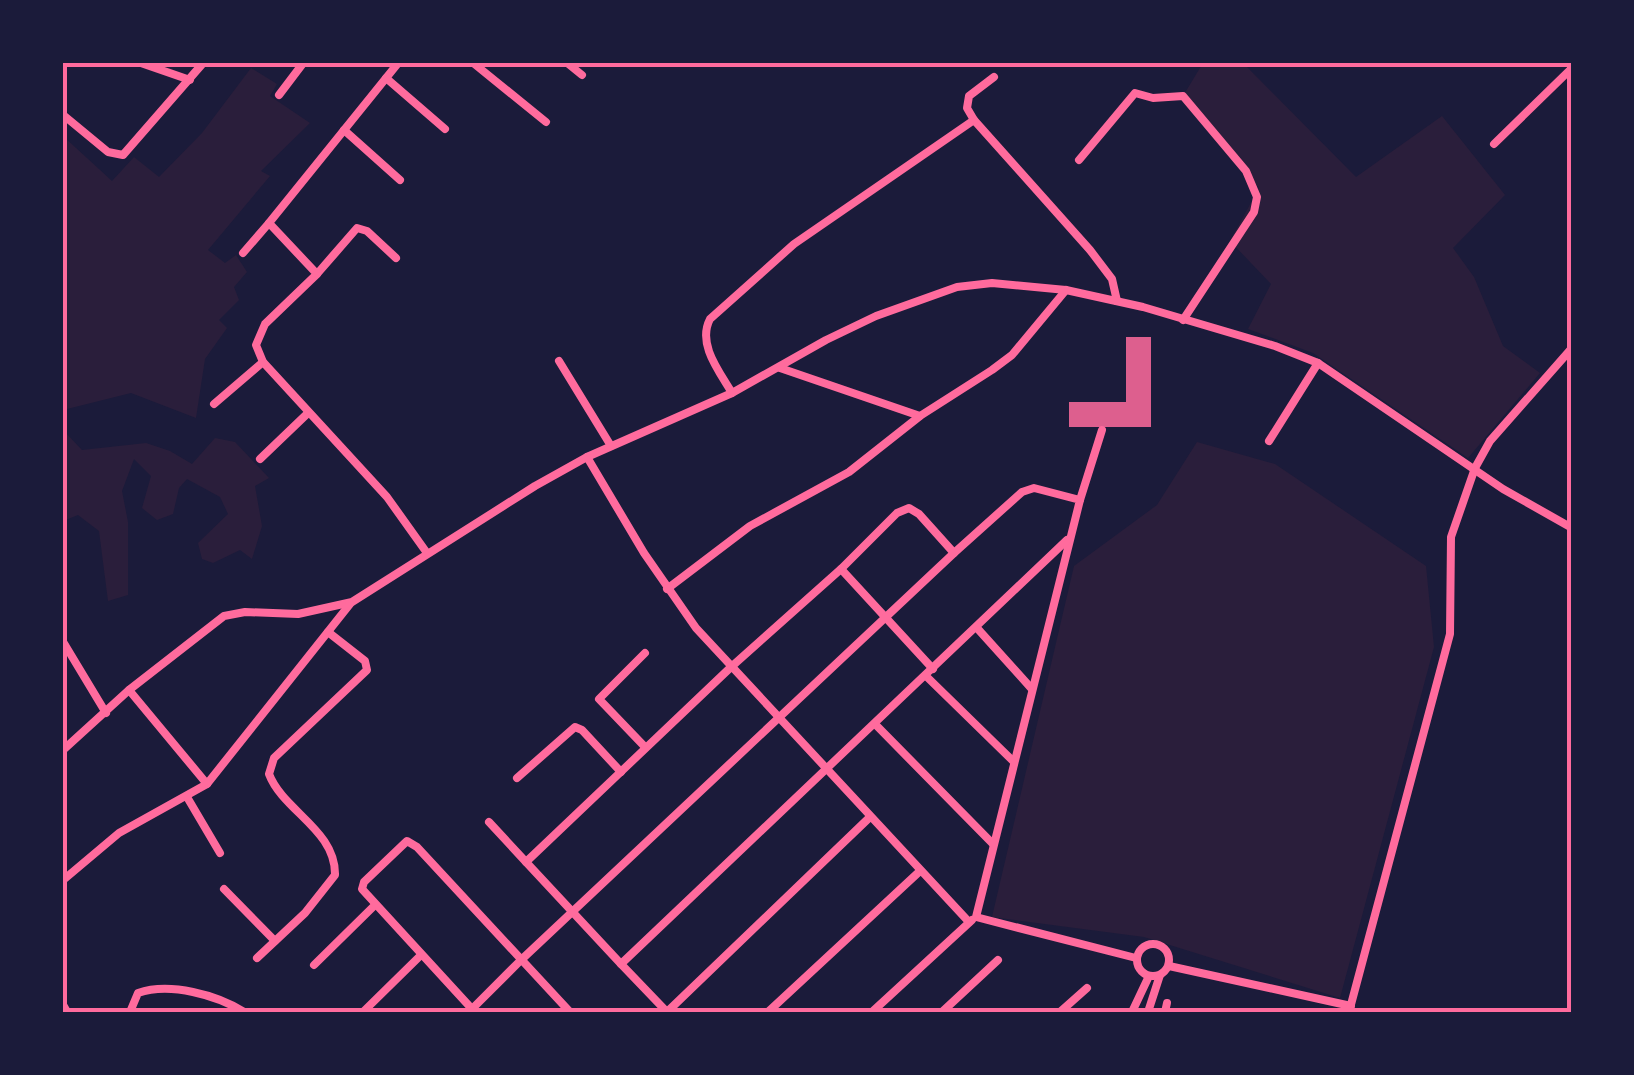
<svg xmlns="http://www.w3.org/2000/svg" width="1634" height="1075" font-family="Lato,sans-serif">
  <rect width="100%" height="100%" fill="#1b1b3a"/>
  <g fill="#2a1e3b">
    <path d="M 1203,63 L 1243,63 L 1356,177 L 1442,116 L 1505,195 L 1453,248 L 1474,277 L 1503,346 L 1540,373 L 1468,458 L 1313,353 L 1248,329 L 1271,284 L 1230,241 L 1259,188 L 1183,96 Z"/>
    <path d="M 251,68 L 277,84 L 270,96 L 310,123 L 261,171 L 270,176 L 208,250 L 225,263 L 236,255 L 247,272 L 234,287 L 239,300 L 219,320 L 227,328 L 205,359 L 196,418 L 131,393 L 63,410 L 63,136 L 112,181 L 134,157 L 159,177 L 202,133 Z"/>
    <path d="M 63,430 L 82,450 L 146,443 L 170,451 L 192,464 L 215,438 L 235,442 L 269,478 L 255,486 L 262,526 L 252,559 L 240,550 L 213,563 L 202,559 L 198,543 L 228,514 L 220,497 L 187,479 L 179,488 L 173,514 L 157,520 L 142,508 L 151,476 L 134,459 L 122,491 L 128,522 L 128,595 L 108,601 L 99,531 L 78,515 L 63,521 Z"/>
    <path d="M 1197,442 L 1275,464 L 1426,566 L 1434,647 L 1340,998 L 1144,937 L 992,917 L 1074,566 L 1157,505 Z"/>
  </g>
  <path fill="#dd5f8e" d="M 1126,337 L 1151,337 L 1151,427 L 1069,427 L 1069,402 L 1126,402 Z"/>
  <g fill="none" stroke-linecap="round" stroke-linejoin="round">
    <g stroke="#ff6b9d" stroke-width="8">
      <path d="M 138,62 L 190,80"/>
      <path d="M 399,62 L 269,223 L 317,274 L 265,324 L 256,345 L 263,362 L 387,497 L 427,553"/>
      <path d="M 472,62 L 546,122"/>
      <path d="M 566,62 L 582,75"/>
      <path d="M 62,68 L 64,62"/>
      <path d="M 386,78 L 445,129"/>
      <path d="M 279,95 L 304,62"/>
      <path d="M 62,114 L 108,152 L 123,155 L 204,62"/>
      <path d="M 974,120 L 967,108 L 969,96 L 994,77"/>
      <path d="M 344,130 L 400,180"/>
      <path d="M 1494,144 L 1572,68"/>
      <path d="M 1079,160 L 1135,93 L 1153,98 L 1183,96 L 1246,171 L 1257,197 L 1254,212 L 1183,320"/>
      <path d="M 243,253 L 269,223"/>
      <path d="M 317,274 L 357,228 L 367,231 L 396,258"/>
      <path d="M 559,361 L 611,446"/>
      <path d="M 780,368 L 920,416"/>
      <path d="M 732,393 C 719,371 697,344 710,319 L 794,244 L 974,120 L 1090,250 L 1112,279 L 1117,301"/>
      <path d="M 214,404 L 263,362"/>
      <path d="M 1269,441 L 1318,363"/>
      <path d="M 587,457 L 644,553 L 696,628 L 969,922"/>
      <path d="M 260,459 L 308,413"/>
      <path d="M 1080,500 L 1102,430"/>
      <path d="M 841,569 L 897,513 L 909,508 L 919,514 L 954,553"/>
      <path d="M 667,589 L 750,526 L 849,472 L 920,416 L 992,370 L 1012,355 L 1066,290"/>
      <path d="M 977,628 L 1031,688"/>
      <path d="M 62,640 L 106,713"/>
      <path d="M 645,653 L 599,699 L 645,747"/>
      <path d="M 926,676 L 1013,761"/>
      <path d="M 129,690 L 207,784"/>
      <path d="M 875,724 L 993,844"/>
      <path d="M 62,751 L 129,690 L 224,616 L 245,612 L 298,614 L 352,602 L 535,486 L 587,457 L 732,393 L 826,340 L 876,316 L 957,287 L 992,283 L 1066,290 L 1143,307 L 1275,346 L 1318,363 L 1503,489 L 1572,528"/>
      <path d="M 517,778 L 575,727 L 582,730 L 621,772"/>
      <path d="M 187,797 L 220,853"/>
      <path d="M 489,822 L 526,862"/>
      <path d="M 62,881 L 119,833 L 207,784 L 350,604"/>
      <path d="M 224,889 L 275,941"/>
      <circle cx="1153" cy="960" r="16"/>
      <path d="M 257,958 L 305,913 L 335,875 C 336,830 283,811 269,774 L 274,758 L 367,670 L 365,661 L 328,632"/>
      <path d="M 621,964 L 526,862 L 730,668 L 841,569 L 933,669"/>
      <path d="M 314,965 L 375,905"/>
      <path d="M 1169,966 L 1351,1006"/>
      <path d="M 62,1003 L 66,1010"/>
      <path d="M 130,1012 L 138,993 C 170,982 217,995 244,1012"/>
      <path d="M 363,1012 L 421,955"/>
      <path d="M 468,1012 L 472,1009 L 362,889 L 364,882 L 407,841 L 417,847 L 570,1012"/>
      <path d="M 475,1012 L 472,1009 L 520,961 L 954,553 L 1022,492 L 1034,488 L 1080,500 L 976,917 L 1136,958"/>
      <path d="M 667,1012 L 621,964 L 1067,540"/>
      <path d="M 667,1012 L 870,817"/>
      <path d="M 768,1012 L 920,871"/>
      <path d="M 872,1012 L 972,920"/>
      <path d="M 942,1012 L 998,960"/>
      <path d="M 1060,1012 L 1087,988"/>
      <path d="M 1132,1012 L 1149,976"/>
      <path d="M 1148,1012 L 1160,975"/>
      <path d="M 1165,1012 L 1167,1003"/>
      <path d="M 1349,1012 L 1450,634 L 1451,537 L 1475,468 L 1490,441 L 1572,348"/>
    </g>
  </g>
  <rect width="1634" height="1075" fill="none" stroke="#1b1b3a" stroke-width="130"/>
  <rect x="65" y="65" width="1504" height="945" fill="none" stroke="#ff6b9d" stroke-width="4"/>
</svg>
